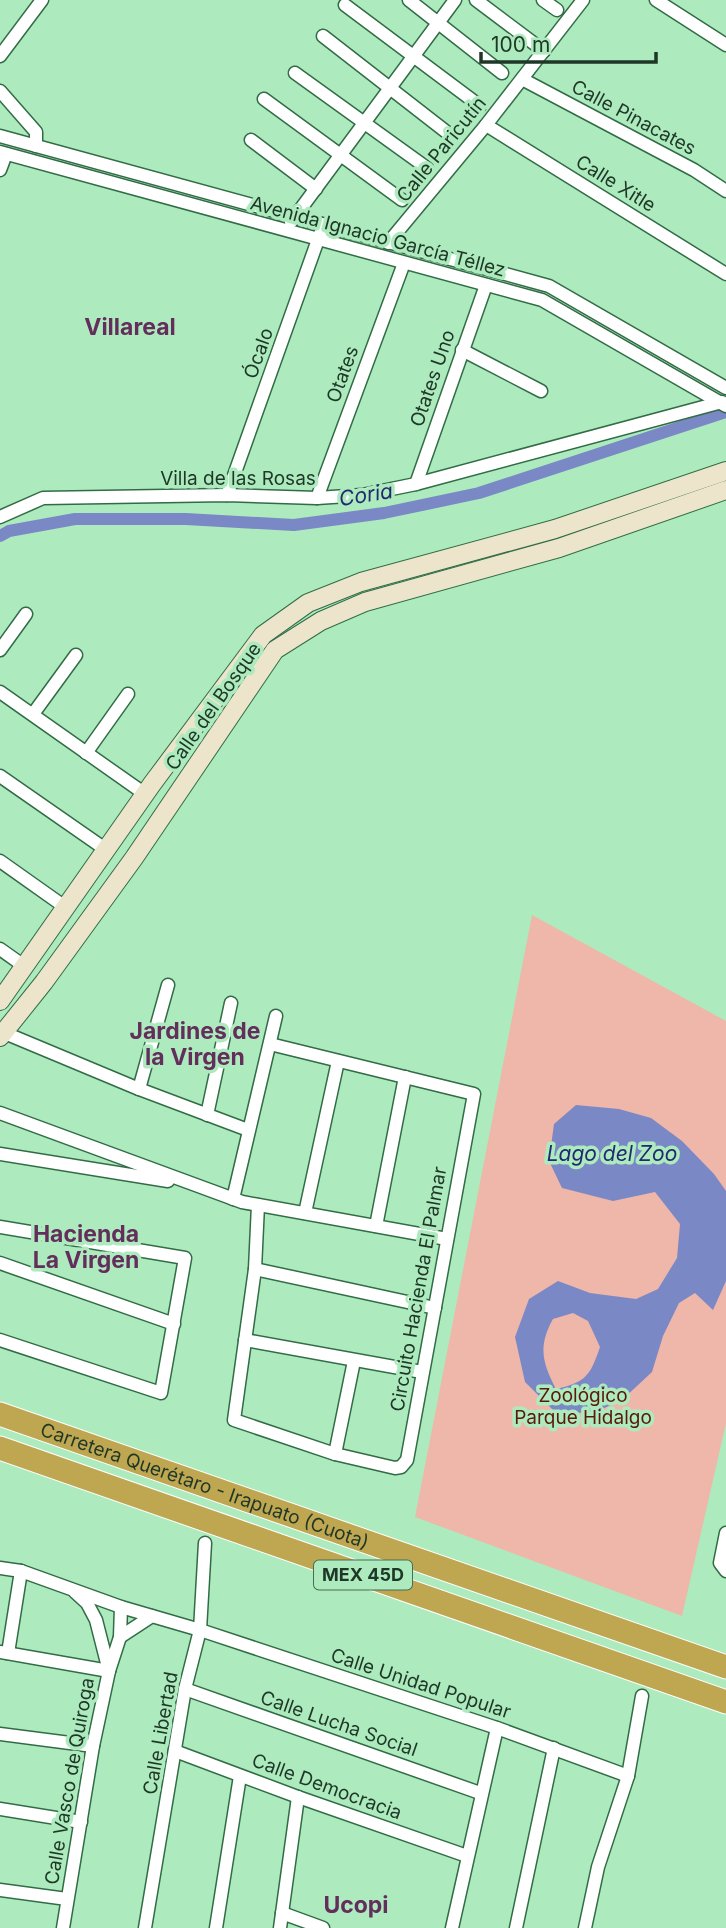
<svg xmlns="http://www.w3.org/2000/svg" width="726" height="1928" font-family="Inter,sans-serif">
  <rect width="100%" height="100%" fill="#adebbe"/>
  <path fill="#efb6aa" d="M 532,915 L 726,1021 L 726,1423 L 682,1616 L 415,1517 Z"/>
  <path fill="#7a89c6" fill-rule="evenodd" d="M 576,1105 L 619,1109 L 651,1118 L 682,1141 L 714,1174 L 726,1191 L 726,1281 L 713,1310 L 695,1293 L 679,1303 L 663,1336 L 652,1372 L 623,1399 L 592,1414 L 553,1410 L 525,1382 L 515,1337 L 529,1299 L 558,1281 L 590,1293 L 636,1299 L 658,1289 L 677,1258 L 680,1224 L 655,1192 L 613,1201 L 562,1188 L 549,1161 L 554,1124 ZM 573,1313 L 588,1321 L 600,1347 C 590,1376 586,1382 556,1389 C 542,1362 538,1346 553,1319 Z"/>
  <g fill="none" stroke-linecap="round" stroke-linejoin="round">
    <path stroke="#7a89c6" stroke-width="12" d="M 0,536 L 9,531 L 75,519 L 186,519 L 294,525 L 384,513 L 479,493 L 726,412"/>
    <g stroke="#316c46" stroke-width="15">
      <g id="street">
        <path d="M 409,0 L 502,73"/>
        <path d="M 476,0 L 544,51"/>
        <path d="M 543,0 L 557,10"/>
        <path d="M 656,0 L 726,45"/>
        <path d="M 345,5 L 480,106"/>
        <path d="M 323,36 L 449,134"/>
        <path d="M 0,56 L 42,0"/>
        <path d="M 295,73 L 427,168"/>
        <path d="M 522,79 L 694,170 L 726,191"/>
        <path d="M 0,91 L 36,132 L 36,146"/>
        <path d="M 264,99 L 402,200"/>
        <path d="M 486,125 L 726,274"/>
        <path d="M 0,136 L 549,286 L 726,388"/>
        <path d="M 251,140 L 316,189"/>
        <path d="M 0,152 L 542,300 L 726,406"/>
        <path d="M 0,170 L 6,154"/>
        <path d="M 291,222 L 455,0"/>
        <path d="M 388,243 L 486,125 L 583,0"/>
        <path d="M 462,350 L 541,391"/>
        <path d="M 416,484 L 486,285"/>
        <path d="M 227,495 L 320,234"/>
        <path d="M 317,498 L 404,263"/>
        <path d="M 0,517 L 43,498 L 227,495 L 317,498 L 362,495 L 416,484 L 722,402"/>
        <path d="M 0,650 L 26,614"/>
        <path d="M 0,692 L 145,794"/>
        <path d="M 33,714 L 76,655"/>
        <path d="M 86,753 L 128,694"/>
        <path d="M 0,776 L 105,849"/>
        <path d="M 0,861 L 65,907"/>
        <path d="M 0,949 L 24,966"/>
        <path d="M 0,1031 L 139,1089 L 248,1130"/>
        <path d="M 139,1089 L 168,985"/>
        <path d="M 0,1113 L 242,1202 L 447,1239"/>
        <path d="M 207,1115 L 231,1003"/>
        <path d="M 0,1154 L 168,1181"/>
        <path d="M 233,1199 L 276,1016"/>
        <path d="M 258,1205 L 255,1269 L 234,1420 L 335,1454 L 395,1468 L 401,1467 L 407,1460 L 474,1094 L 270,1044"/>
        <path d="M 305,1213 L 338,1061"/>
        <path d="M 376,1226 L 405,1077"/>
        <path d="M 0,1227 L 185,1258 L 161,1393 L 0,1340"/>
        <path d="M 0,1263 L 174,1324"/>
        <path d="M 255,1269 L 435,1308"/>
        <path d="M 245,1340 L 422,1372"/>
        <path d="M 335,1454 L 354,1361"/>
        <path d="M 726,1533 L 720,1563 L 726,1571"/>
        <path d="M 0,1568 L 21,1571 L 121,1607 L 200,1630 L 497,1728 L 628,1776"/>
        <path d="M 120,1637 L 152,1616"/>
        <path d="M 0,1652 L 109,1671"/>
        <path d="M 8,1653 L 21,1571"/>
        <path d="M 109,1671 L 120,1637 L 121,1607"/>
        <path d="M 185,1689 L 480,1793"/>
        <path d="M 0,1734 L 93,1746"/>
        <path d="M 175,1751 L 298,1797 L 467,1856"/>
        <path d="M 0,1809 L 81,1822"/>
        <path d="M 0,1890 L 67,1899"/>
        <path d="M 282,1913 L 323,1928"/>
        <path d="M 63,1928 L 93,1746 L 109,1671 L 96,1620 L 87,1603 L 75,1592"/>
        <path d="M 145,1928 L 185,1689 L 200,1630 L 205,1543"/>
        <path d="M 216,1928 L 240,1776"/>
        <path d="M 280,1928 L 298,1797"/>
        <path d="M 452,1928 L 497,1728"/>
        <path d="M 516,1928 L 554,1748"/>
        <path d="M 585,1928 L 598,1867 L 628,1776 L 642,1696"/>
      </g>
    </g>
    <g stroke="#316c46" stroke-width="20">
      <g id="secondary">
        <path d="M 0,1001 L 152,784 L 263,635 L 308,603 L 361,582 L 555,529 L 726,471"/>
        <path d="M 0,1037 L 44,982 L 134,858 L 275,650 L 321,621 L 365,602 L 559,548 L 726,490"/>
      </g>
    </g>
    <g stroke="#fff" stroke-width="25">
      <g id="highway">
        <path id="s1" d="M 0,1414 L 726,1667"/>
        <path d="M 0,1448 L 726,1702"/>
      </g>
    </g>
    <use href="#street" stroke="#fff" stroke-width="12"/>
    <use href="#secondary" stroke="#ece4cb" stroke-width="18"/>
    <use href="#highway" stroke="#bfa651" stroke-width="23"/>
  </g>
  <g text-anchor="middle" stroke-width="7" stroke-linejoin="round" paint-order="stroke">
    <rect fill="#adebbe" stroke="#496d54" stroke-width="2" x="314" y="1560.5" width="98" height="29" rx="5"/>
    <g font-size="18" font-weight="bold" fill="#1e3726">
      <text x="363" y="1581">MEX 45D</text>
    </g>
    <g font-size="19" fill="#1e3726" stroke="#adebbe">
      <text transform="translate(634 117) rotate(28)" y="7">Calle Pinacates</text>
      <text transform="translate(441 149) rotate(-51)" y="7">Calle Paricutín</text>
      <text transform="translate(616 183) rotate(32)" y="7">Calle Xitle</text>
      <text transform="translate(378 236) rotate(15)" y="7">Avenida Ignacio García Téllez</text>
      <text transform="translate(258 353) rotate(-70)" y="7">Ócalo</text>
      <text transform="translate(342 374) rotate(-70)" y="7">Otates</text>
      <text transform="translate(432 378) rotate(-71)" y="7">Otates Uno</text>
      <text x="238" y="485">Villa de las Rosas</text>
      <text transform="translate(213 706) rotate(-55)" y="7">Calle del Bosque</text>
      <text transform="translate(418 1289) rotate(-80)" y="7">Circuito Hacienda El Palmar</text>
      <text dy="7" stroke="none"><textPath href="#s1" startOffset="217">Carretera Querétaro - Irapuato (Cuota)</textPath></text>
      <text transform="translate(421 1683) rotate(18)" y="7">Calle Unidad Popular</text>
      <text transform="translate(339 1723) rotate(19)" y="7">Calle Lucha Social</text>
      <text transform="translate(160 1733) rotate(-80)" y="7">Calle Libertad</text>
      <text transform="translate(69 1781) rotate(-80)" y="7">Calle Vasco de Quiroga</text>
      <text transform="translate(327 1786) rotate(20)" y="7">Calle Democracia</text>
    </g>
    <g font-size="19" fill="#5b190c" stroke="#adebbe">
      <text x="583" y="1402">Zoológico<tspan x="583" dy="22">Parque Hidalgo</tspan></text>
    </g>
    <g font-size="21" font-style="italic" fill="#222971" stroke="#adebbe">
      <text transform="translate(366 495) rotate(-9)" y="7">Coria</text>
      <text x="612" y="1161">Lago del Zoo</text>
    </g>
    <g font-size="23" font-weight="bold" fill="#632e5b" stroke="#adebbe">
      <text x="130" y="335">Villareal</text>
      <text x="195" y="1039">Jardines de<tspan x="195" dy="26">la Virgen</tspan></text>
      <text x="86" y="1242">Hacienda<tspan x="86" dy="26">La Virgen</tspan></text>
      <text x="356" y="1913">Ucopi</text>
    </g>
  </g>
  <path d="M481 52v10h175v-10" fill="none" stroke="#1e3726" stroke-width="3.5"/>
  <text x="491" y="52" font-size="21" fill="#1e3726" stroke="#adebbe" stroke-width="5" paint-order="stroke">100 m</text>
</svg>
